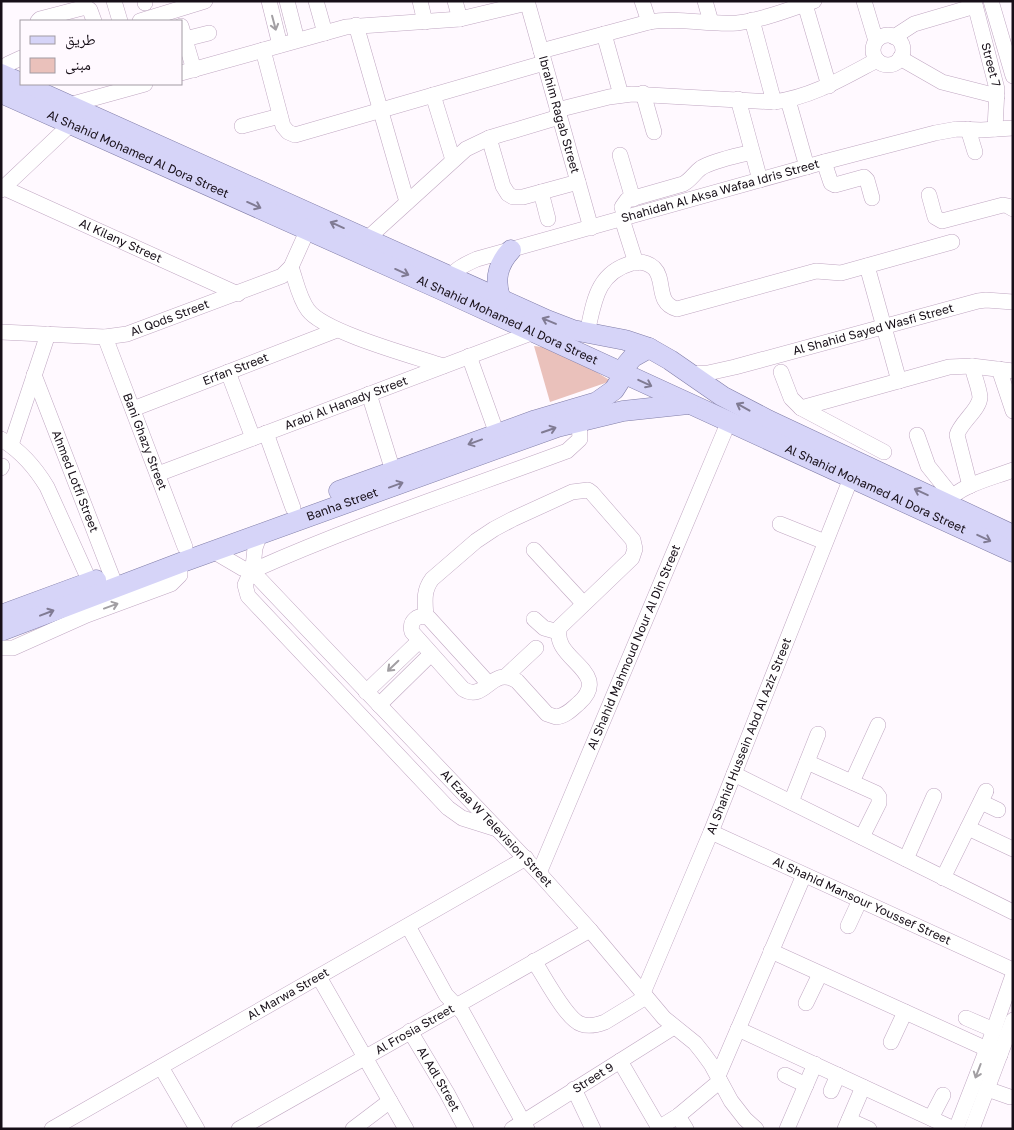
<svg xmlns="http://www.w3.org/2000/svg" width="1014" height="1130" font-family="'Golos Text','Noto Naskh Arabic',sans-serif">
  <rect width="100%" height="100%" fill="#fff9ff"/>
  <path fill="#eac1bb" d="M 534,346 L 559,349 L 611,381 L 550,402 Z"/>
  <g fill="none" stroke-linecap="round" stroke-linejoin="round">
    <g stroke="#c0a7c2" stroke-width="16">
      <g id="minor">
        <path d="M 114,1 L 120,21"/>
        <path d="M 145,1 L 145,3"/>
        <path d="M 269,1 L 280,45"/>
        <path d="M 287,1 L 297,40"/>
        <path d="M 316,1 L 325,33"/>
        <path d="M 420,1 L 425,22"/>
        <path d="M 455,1 L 460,19"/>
        <path id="s1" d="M 527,1 L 591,228"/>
        <path d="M 642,1 L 649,22"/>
        <path d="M 705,1 L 711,22"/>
        <path d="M 804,1 L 829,86"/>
        <path d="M 864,1 L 876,41"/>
        <path id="s2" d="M 974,1 L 997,89 L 995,129"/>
        <path d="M 991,1 L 1013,76"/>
        <path d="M 752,20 L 774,102"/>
        <path d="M 38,21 L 40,19 L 86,7 L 90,10 L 94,21"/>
        <path d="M 140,21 L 205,1"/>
        <path d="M 356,25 L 407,202"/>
        <path d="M 181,26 L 194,70"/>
        <path d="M 604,34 L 621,95"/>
        <circle cx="888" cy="50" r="15"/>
        <path d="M 894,37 L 914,24 L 975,6"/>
        <path d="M 185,39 L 209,33"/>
        <path d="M 263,50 L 283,126 L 288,132 L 295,135 L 544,63"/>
        <path d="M 541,51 L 649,22 C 678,17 707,25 737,23 C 763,20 790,9 814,1"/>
        <path d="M 900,58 L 942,82 L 997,96"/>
        <path d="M 1,71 L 8,64 L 21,58"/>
        <path d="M 181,73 L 346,27 L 460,19 L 527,3"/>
        <path d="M 643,93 L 654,132"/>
        <path d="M 433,95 L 453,160"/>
        <path d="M 738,99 L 760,180"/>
        <path d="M 788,100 L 807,167"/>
        <path d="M 69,105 L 145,84"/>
        <path d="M 557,110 L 609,97 L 632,94 L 774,102 C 812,97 843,78 877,60"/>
        <path d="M 242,126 L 280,116"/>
        <path d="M 968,129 L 975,152"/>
        <path d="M 489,138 L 503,186 L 508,194 L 513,197 L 523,197 L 578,182"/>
        <path d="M 620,155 L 633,199"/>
        <path d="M 824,162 L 831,183 L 835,185 L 864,177 L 867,180 L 872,198"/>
        <path id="s3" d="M 4,188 L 238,294"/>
        <path d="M 1,190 L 71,124"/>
        <path d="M 541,192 L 548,219"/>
        <path d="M 929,195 L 935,217 L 942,221 L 1003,205 L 1008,206 L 1013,209"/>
        <path d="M 625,218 L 622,207 L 627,200 L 683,184 C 691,180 694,173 701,168 C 714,160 737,156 752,152"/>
        <path d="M 622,219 L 636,263"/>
        <path d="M 368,238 L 466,149 L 489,138 L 559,117"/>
        <path d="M 867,266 L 899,381"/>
        <path d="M 291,267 C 296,281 299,298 308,310 C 324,332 413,356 443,366"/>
        <path id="s4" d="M 445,284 C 452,271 463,265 477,259 L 824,162 L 935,133 L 957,129 L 981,130 L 1013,128"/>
        <path id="s5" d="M 1,332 L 105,337 L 127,334 L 282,276 L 291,267 L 308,229"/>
        <path d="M 587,333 C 594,303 596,273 632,263 C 640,261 647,262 654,268 C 666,280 655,303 677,309 L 816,271 L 841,273 L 952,242"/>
        <path id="s6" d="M 105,337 L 185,547"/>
        <path d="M 469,356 L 497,434"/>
        <path d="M 999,369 L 1013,411"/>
        <path d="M 228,372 L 253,438"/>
        <path d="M 781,372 L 791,398 L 801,408 L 884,452"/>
        <path id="s7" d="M 690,374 L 708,373 L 735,367 L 978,301 L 986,300 L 1013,302"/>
        <path id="s8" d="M 34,375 L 116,587"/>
        <path d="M 369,394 L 393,471"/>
        <path d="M 801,408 L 949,367 L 972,366 L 1013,371"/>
        <path id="s9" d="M 133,409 L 337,330"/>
        <path d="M 266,433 L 293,508"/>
        <path d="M 917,435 L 928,466 L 952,496"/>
        <path d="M 1,439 C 21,451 35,467 47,487 L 94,591"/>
        <path d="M 11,445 L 48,334"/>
        <path d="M 1,468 L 2,466"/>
        <path id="s10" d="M 158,474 L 534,332"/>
        <path d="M 970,486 L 957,435 C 960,423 980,409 980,397 C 979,387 974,376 972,366"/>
        <path d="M 945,503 C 963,484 989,479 1013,470"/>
        <path d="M 780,524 L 825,542"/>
        <path d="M 260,534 L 255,548 L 253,567 L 245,585 L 248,596 L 448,808 L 462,818 L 497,829"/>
        <path d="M 534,550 L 583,603"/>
        <path id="s11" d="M 213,551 L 242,568 L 252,571 L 539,873 L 590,930 L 664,1018 L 695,1043 L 703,1053 L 711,1064 L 731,1101 L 745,1119 L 756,1129"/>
        <path d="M 252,571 C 355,525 462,490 567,451 L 580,439 L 579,421"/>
        <path d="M 426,617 C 425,602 423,591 432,579 L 476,541 L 494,529 L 513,519 L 572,492 L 588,490 L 592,493 L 633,540 L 635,549 L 632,558 L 560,627 C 549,659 614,671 579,703 C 572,709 566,716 556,717 L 547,714 L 517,681 C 491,665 486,703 463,689 L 412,632 C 409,621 418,613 429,618 L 489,684"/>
        <path d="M 534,619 L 544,628 L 558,632"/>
        <path d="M 1,648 L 13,648 L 87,615 L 171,584 L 180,575 L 180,563"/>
        <path d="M 506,676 L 536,648"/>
        <path d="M 366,692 L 419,641"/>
        <path d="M 379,705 L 431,654"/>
        <path d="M 807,762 L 876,793 L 879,797 L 879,803 L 862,837"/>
        <path d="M 734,774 L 1013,912"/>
        <path d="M 852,782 L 878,725"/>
        <path d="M 791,802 L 818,734"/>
        <path d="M 981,802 L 998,810"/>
        <path d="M 968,828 L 1013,849"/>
        <path id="s12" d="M 711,832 L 1013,970"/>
        <path d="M 906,859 L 934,796"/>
        <path id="s13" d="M 539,873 L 729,421"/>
        <path d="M 943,878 L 986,791"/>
        <path d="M 408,926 L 446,995 L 463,1013 L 527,1129"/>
        <path d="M 848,926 L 860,900"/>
        <path d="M 771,951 L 1000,1055"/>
        <path d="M 534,961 C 544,976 566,1019 581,1024 C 589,1027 597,1025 605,1022 L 646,997"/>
        <path d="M 319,977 L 406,1129"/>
        <path id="s14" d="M 643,993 L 711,832 L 851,478"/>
        <path d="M 806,1003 L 820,974"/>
        <path d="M 966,1018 L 994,1030"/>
        <path d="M 738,1029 L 954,1129"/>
        <path id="s15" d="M 410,1031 L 447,1093 L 466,1129"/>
        <path d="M 891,1042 L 905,1012"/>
        <path d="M 620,1061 L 659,1128"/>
        <path d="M 161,1067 L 197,1129"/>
        <path d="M 785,1075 L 806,1085"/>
        <path d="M 718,1076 L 804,875"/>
        <path d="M 574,1089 L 593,1129"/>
        <path d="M 987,1089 L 1010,1097"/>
        <path d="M 831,1091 L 838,1075"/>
        <path d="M 678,1116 L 686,1129"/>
        <path d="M 931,1118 L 943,1095"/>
        <path d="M 849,1120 L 869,1129"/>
        <path id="s16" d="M 52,1129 L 526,858"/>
        <path id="s17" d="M 239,1129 L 590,930"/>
        <path d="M 353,1129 L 390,1101"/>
        <path id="s18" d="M 512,1129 L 674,1027"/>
        <path d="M 657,1129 L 678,1116 L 720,1081"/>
        <path d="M 787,1129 L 815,1064"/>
        <path d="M 845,1129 L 863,1087"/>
        <path d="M 956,1129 L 987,1049 L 1013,975"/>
        <path d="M 972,1129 L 1013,1020"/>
      </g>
    </g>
    <g stroke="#817da7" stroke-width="21">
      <g id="major">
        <path d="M 1,74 L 21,83"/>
        <path d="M 22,84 L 547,320 L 573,330 L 625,340 L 649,348 L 670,360 L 722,396 L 768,420 L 1013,535"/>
        <path id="s19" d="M 1,93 L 442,290 L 1013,552"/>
        <path d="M 501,300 C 494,281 497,265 511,250"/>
        <path d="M 339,491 L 536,420 L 597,402 L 614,390 L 621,379 L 627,364 L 633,357 L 649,348"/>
        <path d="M 1,615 L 96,580"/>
        <path id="s20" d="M 1,631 L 180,563 L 557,427 L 623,411 L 688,404"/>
      </g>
    </g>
    <use href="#minor" stroke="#fff" stroke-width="15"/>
    <use href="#major" stroke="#d6d4f8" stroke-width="20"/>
  </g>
  <defs><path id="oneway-shaft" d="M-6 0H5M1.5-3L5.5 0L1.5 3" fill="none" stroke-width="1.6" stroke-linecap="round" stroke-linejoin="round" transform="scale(1.25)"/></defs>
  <g stroke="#a29fa3">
    <use href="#oneway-shaft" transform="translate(274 23) rotate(75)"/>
    <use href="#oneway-shaft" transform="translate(111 606) rotate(-20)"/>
    <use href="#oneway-shaft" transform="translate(393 666) rotate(136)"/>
    <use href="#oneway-shaft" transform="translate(978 1071) rotate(111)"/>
  </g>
  <g stroke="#807b93">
    <use href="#oneway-shaft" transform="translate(254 205) rotate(24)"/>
    <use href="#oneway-shaft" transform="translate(337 225) rotate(-156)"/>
    <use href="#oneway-shaft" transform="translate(402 272) rotate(24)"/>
    <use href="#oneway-shaft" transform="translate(549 321) rotate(-157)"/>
    <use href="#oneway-shaft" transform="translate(645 383) rotate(25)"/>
    <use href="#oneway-shaft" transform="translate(743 407) rotate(-151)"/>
    <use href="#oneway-shaft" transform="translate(549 430) rotate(-19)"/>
    <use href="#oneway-shaft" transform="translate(475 442) rotate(160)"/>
    <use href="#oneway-shaft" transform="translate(396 485) rotate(-20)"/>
    <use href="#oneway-shaft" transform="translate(921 492) rotate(-155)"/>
    <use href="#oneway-shaft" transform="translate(984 538) rotate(25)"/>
    <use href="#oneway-shaft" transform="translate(47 613) rotate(-21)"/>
  </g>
  <g text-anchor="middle" stroke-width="4" stroke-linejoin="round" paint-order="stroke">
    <g font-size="12" fill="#170f18" stroke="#fff9ff">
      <text dy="4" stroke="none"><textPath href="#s2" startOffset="66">Street 7</textPath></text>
      <text dy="4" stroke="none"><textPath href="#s1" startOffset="118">Ibrahim Ragab Street</textPath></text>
      <text dy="4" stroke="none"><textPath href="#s19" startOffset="150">Al Shahid Mohamed Al Dora Street</textPath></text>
      <text dy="4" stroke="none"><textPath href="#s4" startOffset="294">Shahidah Al Aksa Wafaa Idris Street</textPath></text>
      <text dy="4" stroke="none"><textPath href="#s3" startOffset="128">Al Kilany Street</textPath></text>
      <text dy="4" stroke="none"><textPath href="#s5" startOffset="172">Al Qods Street</textPath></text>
      <text dy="4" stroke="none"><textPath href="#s19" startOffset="555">Al Shahid Mohamed Al Dora Street</textPath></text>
      <text dy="4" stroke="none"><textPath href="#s7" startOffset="189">Al Shahid Sayed Wasfi Street</textPath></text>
      <text dy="4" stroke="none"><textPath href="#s9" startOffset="110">Erfan Street</textPath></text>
      <text dy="4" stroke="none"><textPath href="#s10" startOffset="201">Arabi Al Hanady Street</textPath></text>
      <text dy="4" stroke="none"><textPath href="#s6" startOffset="112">Bani Ghazy Street</textPath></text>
      <text dy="4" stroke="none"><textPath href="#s8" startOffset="114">Ahmed Lotfi Street</textPath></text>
      <text dy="4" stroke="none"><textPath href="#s19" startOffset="960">Al Shahid Mohamed Al Dora Street</textPath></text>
      <text dy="4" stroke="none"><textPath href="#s20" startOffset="364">Banha Street</textPath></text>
      <text dy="4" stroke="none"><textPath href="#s13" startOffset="245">Al Shahid Mahmoud Nour Al Din Street</textPath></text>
      <text dy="4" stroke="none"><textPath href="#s14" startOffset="278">Al Shahid Hussein Abd Al Aziz Street</textPath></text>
      <text dy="4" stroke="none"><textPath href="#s11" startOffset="399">Al Ezaa W Television Street</textPath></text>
      <text dy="4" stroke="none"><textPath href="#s12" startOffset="166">Al Shahid Mansour Youssef Street</textPath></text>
      <text dy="4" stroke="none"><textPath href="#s16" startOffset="272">Al Marwa Street</textPath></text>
      <text dy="4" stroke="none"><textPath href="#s17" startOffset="202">Al Frosia Street</textPath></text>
      <text dy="4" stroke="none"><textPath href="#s18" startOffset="96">Street 9</textPath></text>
      <text dy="4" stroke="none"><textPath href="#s15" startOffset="56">Al Adl Street</textPath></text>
    </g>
  </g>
  <rect width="1014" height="1130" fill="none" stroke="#170f18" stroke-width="5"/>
  <rect x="20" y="20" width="162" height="65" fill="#fff9ff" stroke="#a29ba3"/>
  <rect x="30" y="36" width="25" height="8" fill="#d6d4f8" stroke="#a29ba3"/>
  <text x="65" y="45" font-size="15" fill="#170f18">طريق</text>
  <rect x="30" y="58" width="25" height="15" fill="#eac1bb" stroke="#a29ba3"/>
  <text x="65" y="70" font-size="15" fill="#170f18">مبنى</text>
</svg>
